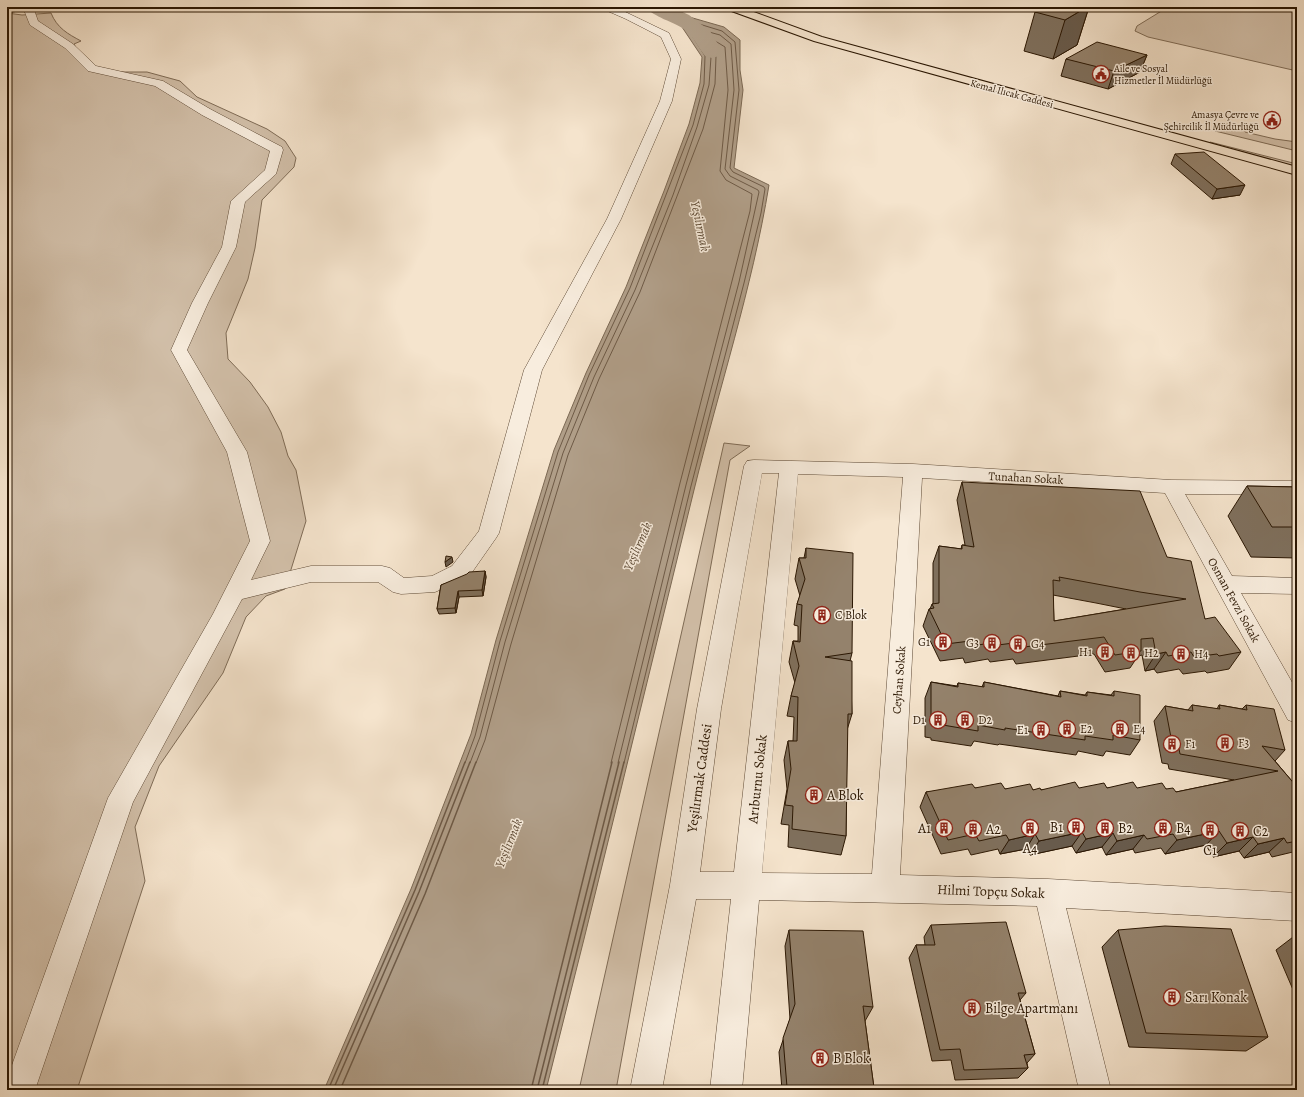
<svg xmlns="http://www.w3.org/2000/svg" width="1304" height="1097" font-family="Alegreya,serif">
  <rect width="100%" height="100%" fill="#f5e4cd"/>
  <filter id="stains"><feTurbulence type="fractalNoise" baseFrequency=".005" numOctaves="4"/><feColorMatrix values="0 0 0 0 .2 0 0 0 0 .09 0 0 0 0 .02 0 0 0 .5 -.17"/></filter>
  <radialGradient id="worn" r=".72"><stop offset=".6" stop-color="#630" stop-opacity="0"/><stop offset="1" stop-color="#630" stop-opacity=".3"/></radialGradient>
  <g fill="#d3c1ab" stroke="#7f6c57">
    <path d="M 1168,7 L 1297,7 L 1297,71 L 1148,37 L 1135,31 L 1137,26 Z"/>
    <path d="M 7,13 L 22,15 L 51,13 C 57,28 68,34 81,41 L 74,44 L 85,64 L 105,72 L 147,72 L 180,81 L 197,97 L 267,129 L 285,141 L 296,158 L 294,167 L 262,200 L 255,248 L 248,279 L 226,333 L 228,359 L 250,382 L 268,407 L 281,432 L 288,456 L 296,470 L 306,521 L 285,589 L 266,596 L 246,617 L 223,673 L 159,766 L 135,827 L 145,881 L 77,1090 L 7,1090 Z"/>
    <path d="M 1227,124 L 1235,125 L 1234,127 L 1245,130 L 1245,132 L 1275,139 L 1297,142 L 1297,151 L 1215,131 Z"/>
    <path d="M 1210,142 L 1297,164 L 1297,168 L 1209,144 Z"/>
    <path d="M 724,443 L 750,446 L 730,460 L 616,1090 L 579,1090 Z"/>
  </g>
  <path fill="#b09e88" stroke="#7b6853" d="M 672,12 L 724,27 L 740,40 L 740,70 L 743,90 L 734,168 L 769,185 C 752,289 719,388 694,490 C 645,690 597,890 546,1090 L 324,1090 L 411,889 L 471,734 L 496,640 L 554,450 L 586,373 L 626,287 L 664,191 L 689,124 L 700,83 L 702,57 Z"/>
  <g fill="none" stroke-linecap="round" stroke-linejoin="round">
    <g stroke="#6e5a46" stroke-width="1">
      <path d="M 465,763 L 475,736 L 500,641 L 558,452 L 589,375 L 630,288 L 693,125 L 704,84 L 705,56 L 684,23 L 686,20 L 722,31 L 735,42 L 739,90 L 730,168 L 733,172 L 764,187 L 765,189 L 761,213 L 744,283 L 691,486 L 624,763"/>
      <path d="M 470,763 L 480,737 L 505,642 L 563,453 L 594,377 L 635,290 L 673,195 L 697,127 L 709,85 L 711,57 L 696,32 L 698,29 L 720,35 L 731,44 L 734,90 L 725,169 L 730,176 L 758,190 L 759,192 L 739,282 L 686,485 L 618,763"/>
      <path d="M 476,763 L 485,740 L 511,644 L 568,455 L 599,379 L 640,292 L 703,129 L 715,84 L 716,56 L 710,42 L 712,39 L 725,47 L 728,90 L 720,171 L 726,180 L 752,194 L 750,211 L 680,483 L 611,763"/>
    </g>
    <g stroke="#6e5a46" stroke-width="1.5">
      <path d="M 328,1090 L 415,890 L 465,762"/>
      <path d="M 333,1090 L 419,892 L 470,762"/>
      <path d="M 340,1090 L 425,894 L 476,762"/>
      <path d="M 531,1090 L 612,762"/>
      <path d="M 537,1090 L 619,762"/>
      <path d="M 542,1090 L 624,762"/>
    </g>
    <path fill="#b09e88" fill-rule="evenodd" d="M 646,7 L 672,7 L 689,15 L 710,31 L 723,52 L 719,56 L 712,58 L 705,56 C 697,46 694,37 684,29 C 674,22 653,17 646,7 Z"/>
    <g stroke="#5e4a36" stroke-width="1">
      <g id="street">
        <path d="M 7,7 L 33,7 L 38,21 L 73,44 L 96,66 L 163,81 L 210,109 L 282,147 L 283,150 L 276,174 L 245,202 L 236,247 L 208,303 L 187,350 L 247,452 L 270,541 L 251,580 L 311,566 L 382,566 L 390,568 L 404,578 L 432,576 L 452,566 L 479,531 L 524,370 L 607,219 L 660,101 L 671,59 L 661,37 L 626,19 L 603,9 L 601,7 L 615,7 L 669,33 L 681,59 L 672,101 L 621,219 L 542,370 L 499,533 L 496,538 L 468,578 L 435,592 L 401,594 L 393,592 L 378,582 L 311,582 L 242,599 L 133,802 L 35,1090 L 7,1090 L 7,1079 L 108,798 L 213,614 L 250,541 L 227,452 L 171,350 L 192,303 L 222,247 L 231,201 L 265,170 L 270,151 L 202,115 L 155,86 L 88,71 L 65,48 L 30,25 L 24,10 L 7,13 Z"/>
        <path d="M 754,460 L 913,464 L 1171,480 L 1297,481 L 1297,495 L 1185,494 L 1232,576 L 1297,578 L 1297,594 L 1241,593 L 1297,691 L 1297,723 L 1288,720 L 1165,493 L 922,478 L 900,875 L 1048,879 L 1297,893 L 1297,921 L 1066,908 L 1111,1090 L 1079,1090 L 1037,906 L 759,900 L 742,1090 L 710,1090 L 731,899 L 696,899 L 662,1090 L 630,1090 L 670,885 L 697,709 L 744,466 L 747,461 ZM 762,473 L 779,473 L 734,872 L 700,872 L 721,709 ZM 798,474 L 903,477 L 872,874 L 762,873 Z"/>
      </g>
    </g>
    <g stroke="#2b1703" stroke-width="2">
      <path id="highway" d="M 725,7 L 740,7 L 822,37 L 1297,167 L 1297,175 L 814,41 L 726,9 Z"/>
    </g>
    <use href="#street" fill="#f8edde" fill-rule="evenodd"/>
    <use href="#highway" fill="#f5e4cd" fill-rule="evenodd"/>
  </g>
  <g fill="#7f705d" stroke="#2b1703" fill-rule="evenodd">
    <path d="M 1089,7 L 1077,45 L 1053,59 L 1024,51 L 1035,12 Z"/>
    <path d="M 1147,55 L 1140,72 L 1108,89 L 1061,76 L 1066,59 Z"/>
    <path d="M 1175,154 L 1240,195 L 1212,199 L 1171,164 Z"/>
    <path d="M 962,482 L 1167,557 L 1205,619 L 1241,652 L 1229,669 L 1207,673 L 1205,671 L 1183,674 L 1179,669 L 1157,673 L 1154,669 L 1145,671 L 1142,655 L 1138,656 L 1130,668 L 1105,672 L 1094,654 L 1016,664 L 1013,659 L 990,662 L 988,659 L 965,663 L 963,658 L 940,661 L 923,626 L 929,609 L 930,609 L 932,604 L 933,604 L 933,563 L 939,546 L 961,549 L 962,545 L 965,545 L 957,500 ZM 1053,595 L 1096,603 L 1126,609 L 1054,621 Z"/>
    <path d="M 1247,486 L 1297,487 L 1297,558 L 1251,557 L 1228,516 Z"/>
    <path d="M 806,548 L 852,653 L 850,661 L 852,714 L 847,730 L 846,836 L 841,855 L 788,847 L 789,825 L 781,824 L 787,789 L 784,760 L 788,741 L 793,741 L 794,717 L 787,716 L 791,696 L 795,683 L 789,662 L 793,641 L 798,641 L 798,626 L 794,625 L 797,604 L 800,596 L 795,579 L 799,558 L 804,558 Z"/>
    <path d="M 485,571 L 486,577 L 483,596 L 459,597 L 456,613 L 439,614 L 437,609 L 441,585 Z"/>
    <path d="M 931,682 L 957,686 L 958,683 L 982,687 L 984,682 L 1058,696 L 1060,691 L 1085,695 L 1087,692 L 1111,695 L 1114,691 L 1140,740 L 1130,755 L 1106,751 L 1103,756 L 1078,751 L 1076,755 L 999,744 L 998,745 L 974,741 L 971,746 L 931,740 L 931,738 L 925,737 L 925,698 Z"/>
    <path d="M 1192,705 L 1217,709 L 1219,705 L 1242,709 L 1246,705 L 1285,750 L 1275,761 L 1297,787 L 1297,851 L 1272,857 L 1269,852 L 1244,858 L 1239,851 L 1213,857 L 1206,845 L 1165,854 L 1161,848 L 1135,853 L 1133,849 L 1106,855 L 1102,847 L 1076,853 L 1072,846 L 1030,855 L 1026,849 L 1000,854 L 998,849 L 971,855 L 968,849 L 941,854 L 920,807 L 926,792 L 975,788 L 1033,790 L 1107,788 L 1166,789 L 1176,792 L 1234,780 L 1169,769 L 1168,764 L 1162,763 L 1154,721 L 1165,706 L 1188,710 Z"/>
    <path d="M 931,925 L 1026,993 L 1020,1000 L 1035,1054 L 1027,1063 L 1028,1068 L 1018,1078 L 955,1080 L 951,1060 L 932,1061 L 909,958 L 916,945 L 925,945 L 924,937 Z"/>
    <path d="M 789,930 L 873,1007 L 865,1021 L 874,1088 L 872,1090 L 782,1090 L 779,1052 L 790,1019 L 785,946 Z"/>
    <path d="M 1118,930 L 1268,1037 L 1246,1051 L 1129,1047 L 1102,947 Z"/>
    <path d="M 1297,934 L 1297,999 L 1276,950 Z"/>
  </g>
  <g fill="#685b4c" stroke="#2b1703">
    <path d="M 1087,7 L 1089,7 L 1077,45 L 1053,59 L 1065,20 Z"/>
    <path d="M 1147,55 L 1140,72 L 1108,89 L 1114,71 Z"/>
    <path d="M 1245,185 L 1240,195 L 1212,199 L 1217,189 Z"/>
    <path d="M 452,557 L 453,562 L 446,567 L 445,562 Z"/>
    <path d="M 485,571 L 486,577 L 483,596 L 482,590 Z"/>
    <path d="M 458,591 L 459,597 L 456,613 L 455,608 Z"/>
    <path d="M 1166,652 L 1154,669 L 1145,671 L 1156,654 Z"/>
    <path d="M 1219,831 L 1206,845 L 1165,854 L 1177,840 Z"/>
    <path d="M 1082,832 L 1072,846 L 1030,855 L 1039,841 Z"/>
    <path d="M 1113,833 L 1102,847 L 1076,853 L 1086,839 Z"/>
    <path d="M 1035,834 L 1026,849 L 1000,854 L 1009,840 Z"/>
    <path d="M 1144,835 L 1133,849 L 1106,855 L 1117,841 Z"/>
    <path d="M 1253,837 L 1239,851 L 1213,857 L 1227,843 Z"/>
    <path d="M 1284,838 L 1269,852 L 1244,858 L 1258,844 Z"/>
  </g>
  <g fill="#94826c" stroke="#2b1703" fill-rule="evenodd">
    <path d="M 1045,7 L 1087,7 L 1065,20 L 1035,12 Z"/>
    <path d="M 1097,42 L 1147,55 L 1114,71 L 1066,59 Z"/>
    <path d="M 1204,152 L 1245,185 L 1217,189 L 1175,154 Z"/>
    <path d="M 962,482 L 1140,491 L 1167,557 L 1191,561 L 1205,619 L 1215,617 L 1241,652 L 1219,656 L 1217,654 L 1194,657 L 1191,652 L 1168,656 L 1166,652 L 1156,654 L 1153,638 L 1141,639 L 1141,651 L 1115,655 L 1104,637 L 1024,647 L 1021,642 L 998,645 L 996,642 L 972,646 L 970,641 L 946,644 L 929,609 L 934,608 L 932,604 L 939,603 L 939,546 L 962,549 L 962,545 L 974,547 ZM 1059,577 L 1140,592 L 1186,599 L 1054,621 L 1053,580 L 1060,581 Z"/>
    <path d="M 1247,486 L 1297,487 L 1297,527 L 1272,527 Z"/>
    <path d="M 806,548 L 853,553 L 852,653 L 825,657 L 852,661 L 852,714 L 848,714 L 846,836 L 792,829 L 793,806 L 785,805 L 791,769 L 788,741 L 797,741 L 798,697 L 791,696 L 799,666 L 793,641 L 800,642 L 802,605 L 797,604 L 805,579 L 799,558 L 806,558 Z"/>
    <path d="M 446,556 L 452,557 L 445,562 Z"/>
    <path d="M 485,571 L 482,590 L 458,591 L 455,608 L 437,609 L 441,585 L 467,574 L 469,572 Z"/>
    <path d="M 931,682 L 958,687 L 958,683 L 984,687 L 984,682 L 1061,697 L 1060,691 L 1087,696 L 1087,692 L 1114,696 L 1114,691 L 1140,695 L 1140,740 L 1113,735 L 1113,740 L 1085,736 L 1085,740 L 1005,728 L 1005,730 L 978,725 L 978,731 L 937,724 L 937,723 L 931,722 Z"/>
    <path d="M 1192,705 L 1220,709 L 1219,705 L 1247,710 L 1246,705 L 1274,709 L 1285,750 L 1262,746 L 1297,787 L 1297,841 L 1287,843 L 1284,838 L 1258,844 L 1253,837 L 1227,843 L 1219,831 L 1177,840 L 1173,834 L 1147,839 L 1144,835 L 1117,841 L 1113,833 L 1086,839 L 1082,832 L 1039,841 L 1035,834 L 1009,840 L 1006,835 L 979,841 L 975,834 L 948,840 L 926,792 L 972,784 L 975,788 L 1001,783 L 1005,789 L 1030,784 L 1033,790 L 1040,788 L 1041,790 L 1075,782 L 1079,788 L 1104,783 L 1107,788 L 1133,782 L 1137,788 L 1162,783 L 1166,789 L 1173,788 L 1176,792 L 1278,771 L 1180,754 L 1179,749 L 1173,748 L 1165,706 L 1193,711 Z"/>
    <path d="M 1006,922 L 1026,993 L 1018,993 L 1035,1054 L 1024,1055 L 1028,1068 L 964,1070 L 960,1049 L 940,1050 L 916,945 L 935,945 L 931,925 Z"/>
    <path d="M 1165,926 L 1231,929 L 1268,1037 L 1146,1033 L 1118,930 Z"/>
    <path d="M 789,930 L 863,931 L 873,1007 L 863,1006 L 874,1088 L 787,1087 L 783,1038 L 795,1004 Z"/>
  </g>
  <defs>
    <g id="civic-ring" transform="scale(0.9)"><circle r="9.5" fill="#f8edde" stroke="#8f2418" stroke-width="1.5"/><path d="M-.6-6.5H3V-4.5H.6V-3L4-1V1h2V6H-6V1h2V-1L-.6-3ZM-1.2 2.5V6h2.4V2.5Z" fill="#8f2418"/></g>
    <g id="building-ring" transform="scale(0.9)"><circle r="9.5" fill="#f8edde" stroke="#8f2418" stroke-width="1.5"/><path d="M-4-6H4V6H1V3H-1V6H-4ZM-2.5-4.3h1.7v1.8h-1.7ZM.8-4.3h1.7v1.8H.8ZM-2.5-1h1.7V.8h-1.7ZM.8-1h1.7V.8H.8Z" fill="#8f2418"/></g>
  </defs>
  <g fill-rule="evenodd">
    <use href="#civic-ring" x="1101" y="74"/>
    <use href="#civic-ring" x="1272" y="120"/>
    <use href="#building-ring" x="822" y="615"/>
    <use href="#building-ring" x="943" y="642"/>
    <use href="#building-ring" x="992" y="643"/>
    <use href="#building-ring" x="1018" y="644"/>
    <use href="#building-ring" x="1105" y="652"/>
    <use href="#building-ring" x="1131" y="653"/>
    <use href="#building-ring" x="1181" y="654"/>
    <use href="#building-ring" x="938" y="720"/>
    <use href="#building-ring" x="965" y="720"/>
    <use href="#building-ring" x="1067" y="729"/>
    <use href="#building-ring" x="1120" y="729"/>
    <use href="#building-ring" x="1041" y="730"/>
    <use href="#building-ring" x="1225" y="743"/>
    <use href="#building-ring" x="1172" y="744"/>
    <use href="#building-ring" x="814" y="795"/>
    <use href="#building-ring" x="1076" y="827"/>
    <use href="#building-ring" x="944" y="828"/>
    <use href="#building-ring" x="1030" y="828"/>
    <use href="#building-ring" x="1105" y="828"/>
    <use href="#building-ring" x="1163" y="828"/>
    <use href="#building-ring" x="973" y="829"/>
    <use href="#building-ring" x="1210" y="830"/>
    <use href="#building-ring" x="1240" y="831"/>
    <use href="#building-ring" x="1172" y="997"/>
    <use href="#building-ring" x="972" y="1008"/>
    <use href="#building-ring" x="820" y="1058"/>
  </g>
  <g text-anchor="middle" stroke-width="3" stroke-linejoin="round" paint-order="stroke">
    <g font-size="10" fill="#2b1703" stroke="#f8edde" text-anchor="start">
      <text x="1114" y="72">Aile ve Sosyal<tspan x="1114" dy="12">Hizmetler İl Müdürlüğü</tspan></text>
      <text x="1259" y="118" text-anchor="end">Amasya Çevre ve<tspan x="1259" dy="12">Şehircilik İl Müdürlüğü</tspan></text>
    </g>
    <g font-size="10" fill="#2b1703" stroke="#f8edde">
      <text transform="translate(1012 93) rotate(15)" y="4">Kemal Ilıcak Caddesi</text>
    </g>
    <g font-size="12" fill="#2b1703" stroke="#f8edde">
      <text transform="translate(1026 478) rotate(3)" y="4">Tunahan Sokak</text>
      <text transform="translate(1234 600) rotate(61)" y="4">Osman Fevzi Sokak</text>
      <text transform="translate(899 680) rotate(-86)" y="4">Ceyhan Sokak</text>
    </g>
    <g font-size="12" fill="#2b1703" stroke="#f8edde" text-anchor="start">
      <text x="835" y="619">C Blok</text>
      <text x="930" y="646" text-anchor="end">G1</text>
      <text x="979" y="647" text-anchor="end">G3</text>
      <text x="1031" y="648">G4</text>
      <text x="1092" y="656" text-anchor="end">H1</text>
      <text x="1144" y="657">H2</text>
      <text x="1194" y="658">H4</text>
      <text x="925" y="724" text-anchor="end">D1</text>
      <text x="978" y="724">D2</text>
      <text x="1080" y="733">E2</text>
      <text x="1133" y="733">E4</text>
      <text x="1028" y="734" text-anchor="end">E1</text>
      <text x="1238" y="747">F3</text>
      <text x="1185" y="748">F1</text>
    </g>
    <g font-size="13" font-style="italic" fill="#604d38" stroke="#f8edde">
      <text transform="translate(701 226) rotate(78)" y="5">Yeşilırmak</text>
      <text transform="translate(637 546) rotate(-66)" y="5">Yeşilırmak</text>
      <text transform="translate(508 843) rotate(-68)" y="5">Yeşilırmak</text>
    </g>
    <g font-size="14" fill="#2b1703" stroke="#f8edde">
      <text transform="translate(699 778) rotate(-82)" y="5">Yeşilırmak Caddesi</text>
      <text transform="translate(757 779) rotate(-84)" y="5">Arıburnu Sokak</text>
      <text transform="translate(991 891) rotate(2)" y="5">Hilmi Topçu Sokak</text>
    </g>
    <g font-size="14" fill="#2b1703" stroke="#f8edde" text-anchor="start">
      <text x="827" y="800">A Blok</text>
      <text x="1063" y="832" text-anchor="end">B1</text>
      <text x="931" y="833" text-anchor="end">A1</text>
      <text x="1118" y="833">B2</text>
      <text x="1176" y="833">B4</text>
      <text x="986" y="834">A2</text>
      <text x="1253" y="836">C2</text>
      <text x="1030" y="853" text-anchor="middle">A4</text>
      <text x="1210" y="855" text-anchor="middle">C1</text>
      <text x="1185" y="1002">Sarı Konak</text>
      <text x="985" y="1013">Bilge Apartmanı</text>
      <text x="833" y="1063">B Blok</text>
    </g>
  </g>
  <rect width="1304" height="1097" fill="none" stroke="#f5e4cd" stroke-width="24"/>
  <rect x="8" y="8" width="1288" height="1081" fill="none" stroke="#2b1703" stroke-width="2"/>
  <rect x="12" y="12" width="1280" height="1073" fill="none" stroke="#2b1703"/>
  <rect width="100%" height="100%" filter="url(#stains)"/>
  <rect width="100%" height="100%" fill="url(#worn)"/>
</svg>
